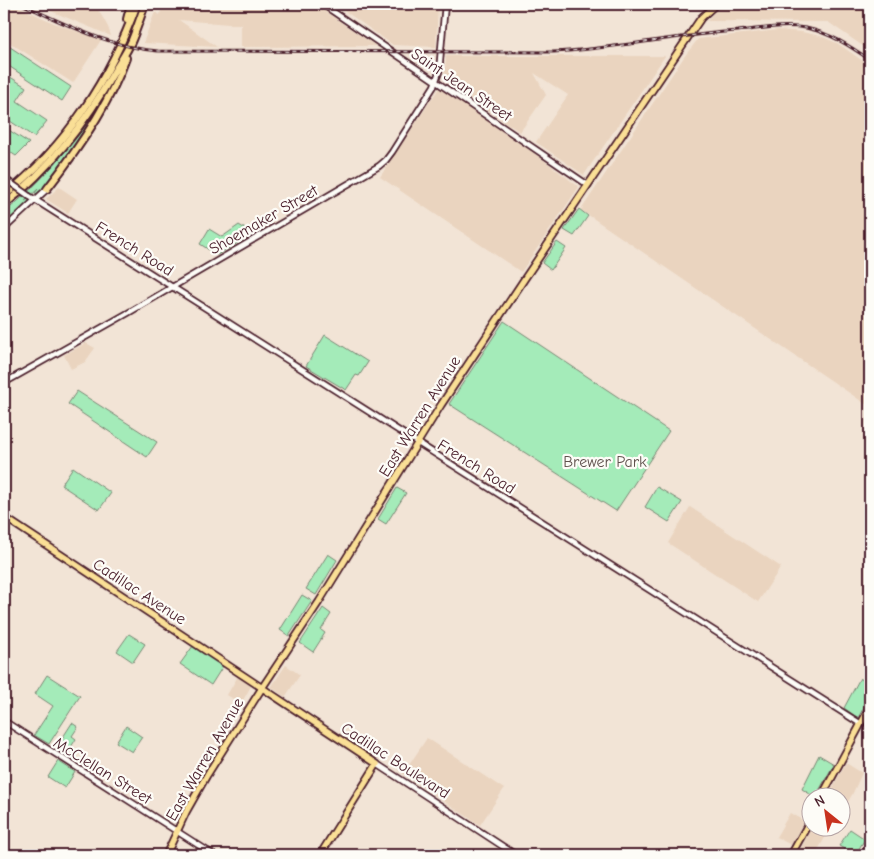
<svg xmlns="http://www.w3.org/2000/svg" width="874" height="859" font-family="'Comic Neue',sans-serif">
  <rect width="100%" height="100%" fill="#f2e4d6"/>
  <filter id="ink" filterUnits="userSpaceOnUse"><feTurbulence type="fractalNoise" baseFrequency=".02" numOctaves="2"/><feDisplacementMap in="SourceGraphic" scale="10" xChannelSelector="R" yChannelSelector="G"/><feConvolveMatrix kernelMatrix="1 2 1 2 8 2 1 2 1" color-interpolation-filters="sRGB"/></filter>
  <g filter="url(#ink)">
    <g fill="#ead4bf">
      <path d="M 4,4 L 13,4 L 54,23 L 101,40 L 73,83 L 4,39 Z"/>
      <path d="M 34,4 L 95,4 L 108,27 L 111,36 Z"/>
      <path d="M 162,4 L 314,4 L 376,46 L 241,47 L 241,25 L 179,20 L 217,47 L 143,43 L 155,12 L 160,15 Z"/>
      <path d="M 335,4 L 438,4 L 436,47 L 393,45 Z"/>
      <path d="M 726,4 L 870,4 L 870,51 L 828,22 L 707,21 L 714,12 Z"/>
      <path d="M 778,30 L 802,32 L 820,36 L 837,43 L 870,66 L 870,407 L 581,210 L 684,57 L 698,39 Z"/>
      <path d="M 446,56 L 665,56 L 584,175 L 536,142 L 568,95 L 534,73 L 546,95 L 520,132 L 444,80 Z"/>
      <path d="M 439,88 L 541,158 L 579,187 L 521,272 L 380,177 Z"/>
      <path d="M 59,187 L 77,199 L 68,213 L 46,199 Z"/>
      <path d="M 86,343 L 95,348 L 85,362 L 71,369 L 64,355 Z"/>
      <path d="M 690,507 L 781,567 L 758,602 L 668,543 Z"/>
      <path d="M 286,665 L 300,675 L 285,697 L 271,687 Z"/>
      <path d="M 238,676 L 251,686 L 241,704 L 227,695 Z"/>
      <path d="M 427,738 L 504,789 L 480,825 L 403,774 Z"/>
      <path d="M 846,763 L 862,773 L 853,793 L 842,812 L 842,796 L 828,796 Z"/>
      <path d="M 790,813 L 804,821 L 791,845 L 776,837 Z"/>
      <path d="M 812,827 L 825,827 L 830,829 L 815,855 L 808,855 L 800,850 Z"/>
    </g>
    <g fill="#a4ebb9" stroke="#778572">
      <path d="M 4,43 L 71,87 L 62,101 L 4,63 Z"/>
      <path d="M 4,73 L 26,87 L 17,101 L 47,121 L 34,137 L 4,117 Z"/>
      <path d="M 102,103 L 98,112 L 57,173 L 39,195 L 35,193 L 38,189 L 25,201 L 28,199 L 31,201 L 4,224 L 4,213 C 43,181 73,144 102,103 Z"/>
      <path d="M 4,127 L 29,143 L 16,156 L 4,148 Z"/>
      <path d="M 579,209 L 588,216 L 574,236 L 564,230 Z"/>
      <path d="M 239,225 L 253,234 L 217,255 L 200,244 L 209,229 L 222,237 Z"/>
      <path d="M 557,242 L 566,248 L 551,270 L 542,263 Z"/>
      <path d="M 504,321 L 669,431 L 616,511 L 449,404 Z"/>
      <path d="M 325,335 L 368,362 L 359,376 L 356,375 L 346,390 L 306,366 Z"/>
      <path d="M 77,391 L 157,442 L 147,457 L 68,404 Z"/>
      <path d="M 73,467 L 111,493 L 99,510 L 61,485 Z"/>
      <path d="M 657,487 L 682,502 L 669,522 L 645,507 Z"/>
      <path d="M 397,488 L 406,493 L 386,524 L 378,519 Z"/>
      <path d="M 328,554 L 337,560 L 316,595 L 306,589 Z"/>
      <path d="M 302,595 L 312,601 L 289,636 L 280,630 Z"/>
      <path d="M 323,608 L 331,614 L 321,630 L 325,633 L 313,652 L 300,643 Z"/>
      <path d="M 129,634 L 145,644 L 133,662 L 117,651 Z"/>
      <path d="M 193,646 L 223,666 L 211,685 L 180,664 Z"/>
      <path d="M 47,675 L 80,696 L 49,744 L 34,735 L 53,706 L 35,694 Z"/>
      <path d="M 860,678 L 870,685 L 870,696 L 858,718 L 844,708 Z"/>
      <path d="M 72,723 L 78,727 L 72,736 L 76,739 L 66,755 L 56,748 Z"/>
      <path d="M 126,726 L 142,737 L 132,752 L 116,742 Z"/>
      <path d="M 819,755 L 834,764 L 816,796 L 813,796 L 802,789 Z"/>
      <path d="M 58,761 L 75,772 L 65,788 L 48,777 Z"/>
      <path d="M 850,829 L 865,839 L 855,855 L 839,846 Z"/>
    </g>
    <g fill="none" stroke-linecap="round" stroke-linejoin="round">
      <g stroke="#4a1f2b" stroke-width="8">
        <g id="minor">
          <path d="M 322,4 L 588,185"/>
          <path d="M 29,196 L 861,724"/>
          <path d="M 4,229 L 47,189"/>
          <path d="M 4,383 L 128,313 L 379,166 L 386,160 L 392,152 L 434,86 L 439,72 L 445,4"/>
          <path d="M 4,721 L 214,855"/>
          <path d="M 377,764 L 516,855"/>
        </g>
      </g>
      <g stroke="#4a1f2b" stroke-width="9">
        <g id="major">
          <path d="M 4,517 L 377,764 L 320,855"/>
          <path d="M 822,796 L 870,707"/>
          <path d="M 166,855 L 186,812 L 207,775 L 262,688 L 319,602 L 441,405 L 525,278 L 701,18 L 716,4"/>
          <path d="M 791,855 L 812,817"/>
        </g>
      </g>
      <g stroke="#4a1f2b" stroke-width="10">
        <g id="highway">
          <path d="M 127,19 L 131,4"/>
          <path d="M 47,189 C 76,152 110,103 126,58"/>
          <path d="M 4,196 C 66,147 111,77 137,4"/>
          <path d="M 4,205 C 49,169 87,121 115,70 C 121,60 128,50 132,40 C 137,28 141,16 145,4"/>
        </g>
      </g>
      <use href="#minor" stroke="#fdfcf7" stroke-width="4.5"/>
      <use href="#major" stroke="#fadf96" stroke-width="5.5"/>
      <use href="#highway" stroke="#fadf96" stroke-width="6"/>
      <g stroke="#4a1f2b" stroke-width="3">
        <path id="rail" d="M 21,4 C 66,24 109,47 158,51 L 553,52 C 615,49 676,35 738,31 C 761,29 783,24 806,28 C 830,33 850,46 870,60"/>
      </g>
      <use href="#rail" stroke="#fdfcf7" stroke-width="1" stroke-dasharray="4" stroke-linecap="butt"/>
      <g stroke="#4a1f2b" stroke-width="8" stroke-linecap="butt">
        <path id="minor-bridge" d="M 8,181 L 29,196"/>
      </g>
      <use href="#minor-bridge" stroke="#fdfcf7" stroke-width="4.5"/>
    </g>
  </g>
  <g text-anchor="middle" stroke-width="4.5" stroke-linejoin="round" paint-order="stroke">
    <g font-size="16" fill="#4a1f2b" stroke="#fdfcf7">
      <text transform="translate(462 84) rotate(34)" y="6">Saint Jean Street</text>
      <text transform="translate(263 219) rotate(-30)" y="6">Shoemaker Street</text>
      <text transform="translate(135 248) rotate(32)" y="6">French Road</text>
      <text transform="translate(419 416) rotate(-58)" y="6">East Warren Avenue</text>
      <text transform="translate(477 466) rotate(32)" y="6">French Road</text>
      <text transform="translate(140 591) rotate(33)" y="6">Cadillac Avenue</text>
      <text transform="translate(204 759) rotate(-60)" y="6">East Warren Avenue</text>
      <text transform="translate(396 760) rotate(33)" y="6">Cadillac Boulevard</text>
      <text transform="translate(103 770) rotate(32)" y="6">McClellan Street</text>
    </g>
    <g font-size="16" fill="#60524e" stroke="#fdfcf7">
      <text x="605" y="467">Brewer Park</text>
    </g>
  </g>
  <rect width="874" height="859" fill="none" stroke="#fdfcf7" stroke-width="20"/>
  <rect x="10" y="10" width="854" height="839" fill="none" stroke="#4a1f2b" stroke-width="2" filter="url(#ink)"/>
  <g transform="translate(826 812) rotate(330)"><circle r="24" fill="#fdfcf7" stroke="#b5a4a5"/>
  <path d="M0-4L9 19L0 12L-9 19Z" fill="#c8321e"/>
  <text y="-8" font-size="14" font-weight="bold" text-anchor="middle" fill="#4a1f2b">N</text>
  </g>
</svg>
